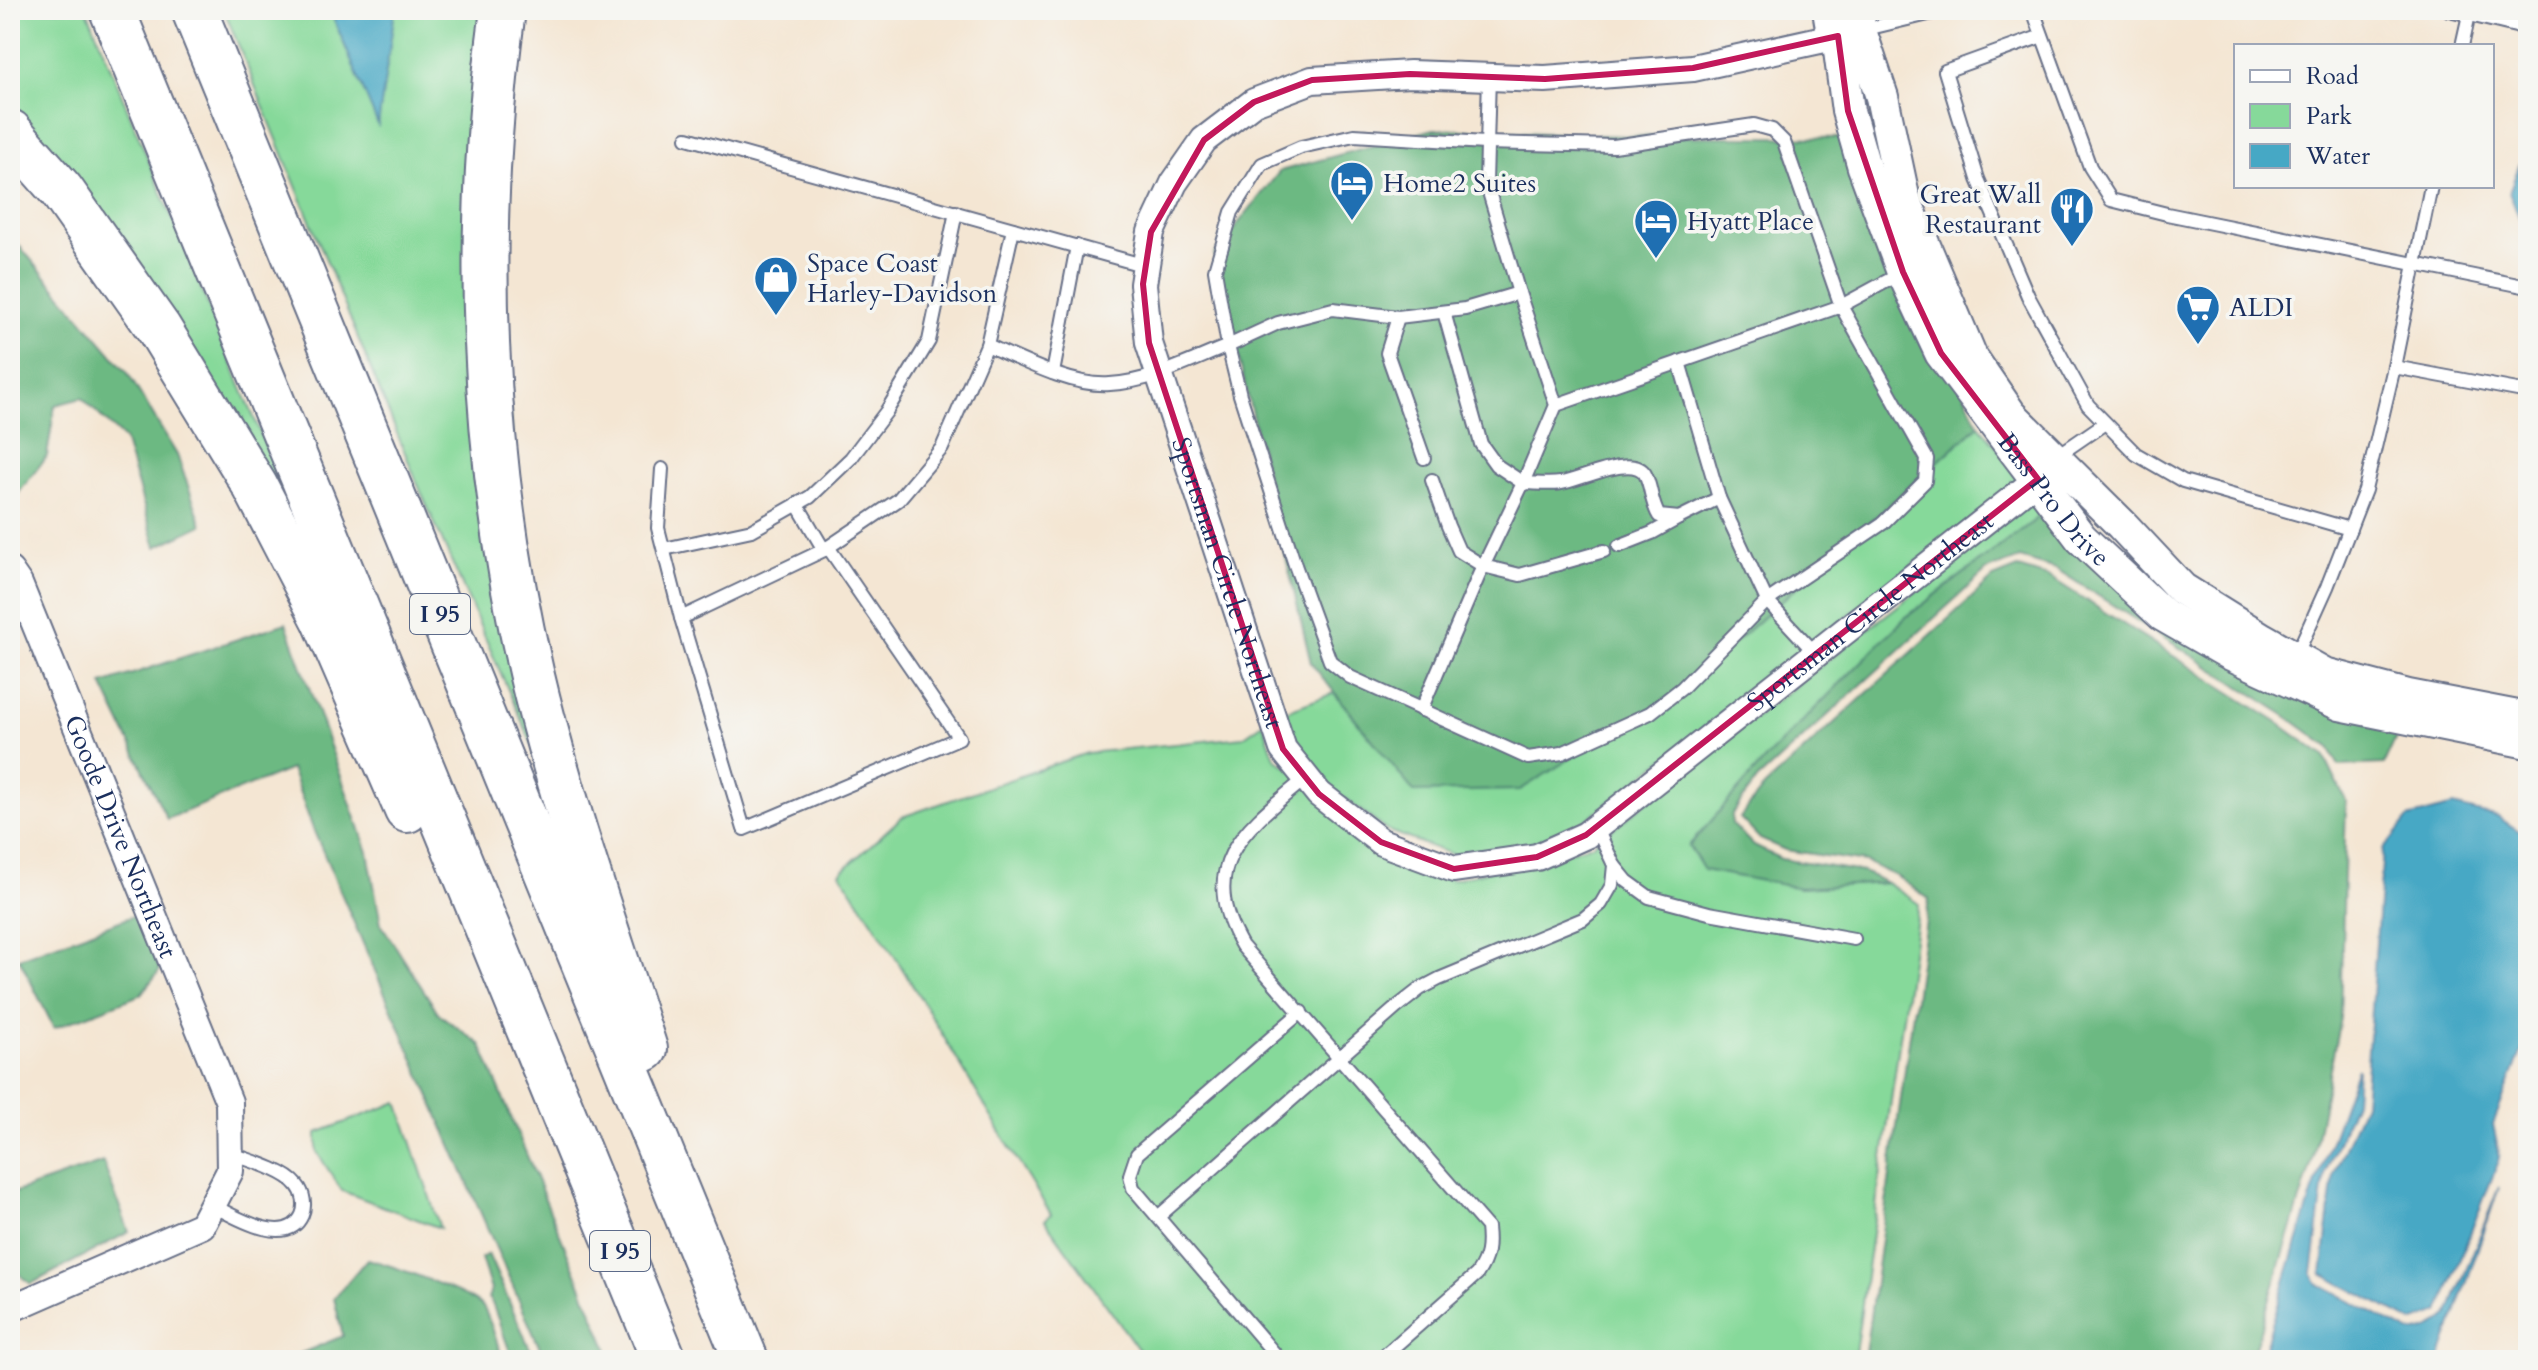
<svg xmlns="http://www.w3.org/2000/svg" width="2538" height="1370" font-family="Cardo,serif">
  <rect width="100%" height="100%" fill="#f6f6f2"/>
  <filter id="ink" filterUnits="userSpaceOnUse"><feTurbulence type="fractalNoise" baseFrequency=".0125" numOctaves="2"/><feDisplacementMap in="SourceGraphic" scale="16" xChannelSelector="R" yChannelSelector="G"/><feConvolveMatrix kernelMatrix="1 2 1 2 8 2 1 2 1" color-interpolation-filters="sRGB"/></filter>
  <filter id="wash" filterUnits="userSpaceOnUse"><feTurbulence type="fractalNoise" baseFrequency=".006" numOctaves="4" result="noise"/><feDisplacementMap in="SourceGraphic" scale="32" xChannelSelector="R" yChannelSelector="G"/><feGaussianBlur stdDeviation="1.8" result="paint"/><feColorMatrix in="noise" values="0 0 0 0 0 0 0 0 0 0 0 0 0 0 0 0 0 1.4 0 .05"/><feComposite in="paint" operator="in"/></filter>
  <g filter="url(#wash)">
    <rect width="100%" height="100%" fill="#f4e6d3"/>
    <g fill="#86d99a" stroke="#50847c" stroke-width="2">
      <path d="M 10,10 L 87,10 L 298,525 L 10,114 Z"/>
      <path d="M 224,10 L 330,10 L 378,124 L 395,10 L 495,10 L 482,120 L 544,771 L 423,497 Z"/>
      <path d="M 1979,425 L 2023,479 L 1581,824 L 1535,845 L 1456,856 L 1386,830 L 1326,784 L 1293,743 L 1283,712 L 1334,693 L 1415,792 L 1682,689 Z"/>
      <path d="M 2037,497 L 2047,511 L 1905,618 L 1689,845 L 1800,888 L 1887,883 L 1919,904 L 1854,1360 L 1146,1360 L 1045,1220 L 1051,1214 C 979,1101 916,983 840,873 L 902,817 L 1087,753 L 1243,737 L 1263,723 L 1275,758 L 1451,880 L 1592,845 Z"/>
      <path d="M 398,1102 L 440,1228 L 342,1191 L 317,1152 L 317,1133 Z"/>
    </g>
    <g fill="#6cb982" stroke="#447470" stroke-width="2">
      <path d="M 1434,129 L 1629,136 L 1844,138 L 1979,425 L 1682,689 L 1520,790 L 1414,792 L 1311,663 L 1214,254 L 1280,171 Z"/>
      <path d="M 10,235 L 127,372 L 177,455 L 202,525 L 156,547 L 124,439 L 82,398 L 55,405 L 47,456 L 10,504 Z"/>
      <path d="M 2047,511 L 2157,626 L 2400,729 L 2384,764 L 2339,766 L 2329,747 L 2285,715 L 2056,569 L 2020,558 L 1987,570 L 1758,779 L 1732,814 L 1732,824 L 1754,846 L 1781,859 L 1863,872 L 1887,883 L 1800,888 L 1704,870 L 1689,846 L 1770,754 L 1905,618 Z"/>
      <path d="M 2018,568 L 2051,578 L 2280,724 L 2324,756 L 2346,801 L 2340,1018 L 2313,1158 L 2251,1360 L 1864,1360 L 1929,899 L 1896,876 L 1866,862 L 1785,850 L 1760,839 L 1740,818 L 1764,787 L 1993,578 Z"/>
      <path d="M 286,623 L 368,852 L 381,924 L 439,1014 L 481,1045 L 612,1360 L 545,1360 L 313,829 L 291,769 L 167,819 L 102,684 Z"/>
      <path d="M 136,915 L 160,970 L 140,995 L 54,1028 L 19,958 Z"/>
      <path d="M 103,1162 L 129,1232 L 31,1284 L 12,1268 L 10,1262 L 10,1194 Z"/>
      <path d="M 488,1254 L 535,1360 L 513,1360 L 492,1303 L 488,1298 L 491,1290 L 481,1258 Z"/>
      <path d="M 367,1259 C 388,1264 470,1293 483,1307 C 489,1315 499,1349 503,1360 L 285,1360 L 343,1336 L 334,1298 Z"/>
    </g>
    <g fill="#46a8c5" stroke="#306c92" stroke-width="2">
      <path d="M 330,10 L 395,10 L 378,125 Z"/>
      <path d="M 2528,143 L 2528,239 L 2509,192 Z"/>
      <path d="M 2453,806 L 2498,817 L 2528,837 L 2528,1035 L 2493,1124 L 2500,1158 L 2439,1312 L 2413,1322 L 2322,1274 L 2334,1174 L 2364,1103 L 2383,850 L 2408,818 Z"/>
      <path d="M 2357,1068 L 2355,1101 L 2325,1173 L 2312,1273 L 2318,1284 L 2409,1332 C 2421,1334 2439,1325 2448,1316 L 2499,1187 L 2440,1360 L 2261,1360 L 2312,1194 Z"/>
    </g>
  </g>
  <g filter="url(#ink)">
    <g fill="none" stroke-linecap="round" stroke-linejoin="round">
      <g stroke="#676f87" stroke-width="16">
        <g id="service">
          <path d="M 2033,10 L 2090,167 L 2111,200 L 2167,214 L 2528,287"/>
          <path d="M 2449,10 L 2528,29"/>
          <path d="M 1862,30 L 1945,10"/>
          <path d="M 2042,36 L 1945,71 L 1978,179 L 2028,296 L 2088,405 L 2136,454 L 2183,481 L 2350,529"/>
          <path d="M 2462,46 L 2470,10"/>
          <path d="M 1489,76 L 1486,182 L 1519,293"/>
          <path d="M 687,138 L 1146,266"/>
          <path d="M 1398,317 L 1387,353 L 1424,458"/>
          <path d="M 987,345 L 1013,229"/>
          <path d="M 1679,362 L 1719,498"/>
          <path d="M 2394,367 L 2431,186"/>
          <path d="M 1053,373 L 1077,246"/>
          <path d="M 1556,405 L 1841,306 L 1900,274"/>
          <path d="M 2057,456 L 2105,423"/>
          <path d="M 662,469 L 658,528 L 681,618 L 824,550 L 898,500 L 942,448 L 987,345 C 1021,360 1073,387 1110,384 C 1151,382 1190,361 1228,346 L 1240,395 L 1295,565 L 1330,661 L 1350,677 L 1528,758 L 1562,753 L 1650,713 L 1682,688 L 1767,601 L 1883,523 L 1925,481 L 1927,459 L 1841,306 L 1784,142 L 1772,130 L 1754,125 L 1614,146 L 1485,143 L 1354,135 L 1301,147 L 1262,164 L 1232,212 L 1215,270 L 1228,346 L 1278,323 L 1333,309 L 1398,317 L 1465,309 L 1519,293 L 1556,405 L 1523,483 C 1535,483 1549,485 1561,483 C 1579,481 1633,453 1645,474 C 1652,487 1650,501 1659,516 L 1679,518 L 1719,498 L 1767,601 L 1817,655"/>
          <path d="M 1432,480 L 1448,526 L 1459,551 L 1483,566 L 1520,575 L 1604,551"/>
          <path d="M 797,504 L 824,550"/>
          <path d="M 1619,546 L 1652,533 L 1679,518"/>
          <path d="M 664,549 L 752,530 L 810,497 L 851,458 L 886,412 L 929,341 L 956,212"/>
          <path d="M 681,618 L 744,829 L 959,738 L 828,547"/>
          <path d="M 2295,658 L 2327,587 L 2365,490 L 2394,367 L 2528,392"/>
          <path d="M 1421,710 L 1479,575 L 1523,483 L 1496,465 L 1481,444 L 1444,312"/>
          <path d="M 1306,778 C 1247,827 1194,864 1242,946 L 1487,1227 C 1489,1246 1488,1258 1477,1274 L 1379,1360"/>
          <path d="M 1614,865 L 1627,881 L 1649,897 L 1709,913 L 1854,939"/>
          <path d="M 212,1205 C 233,1216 287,1249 302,1215 C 306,1206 304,1193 297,1185 C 285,1170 248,1160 229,1153"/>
          <path d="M 1158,1217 L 1397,1007 L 1420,989 L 1439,979 L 1583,919 L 1601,904 L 1612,885 L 1614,865 L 1596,827"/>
          <path d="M 1280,1360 L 1133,1188 L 1130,1175 L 1137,1154 L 1301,1012"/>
        </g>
      </g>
      <g stroke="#676f87" stroke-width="30">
        <g id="minor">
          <path id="s1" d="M 1838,36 L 1693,68 L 1545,79 L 1410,74 L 1312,80 L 1254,102 L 1204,140 L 1174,183 L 1151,232 L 1143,284 L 1149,343 L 1283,749 L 1319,794 L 1381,842 L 1454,869 L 1537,857 L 1586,835 L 2038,479 L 2050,464"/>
          <path id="s2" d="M 10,571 L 19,584 L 229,1102 L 230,1171 L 202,1225 L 10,1309"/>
        </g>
      </g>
      <g stroke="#676f87" stroke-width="36">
        <g id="tertiary">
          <path id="s3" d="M 1829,10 L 1831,22 L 1838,36 L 1848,111 L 1864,167 L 1903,272 L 1941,353 L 2081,538 L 2163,615 L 2231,654 L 2340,704 L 2528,742"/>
          <path d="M 1857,10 L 1860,31 L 1882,97 L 1903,196 L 1971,357 L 2010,414 L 2122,525 L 2182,589 L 2262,639 L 2324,674 L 2408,696 L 2528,719"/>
        </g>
      </g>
      <g stroke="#676f87" stroke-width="48">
        <g id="motorway">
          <path d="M 112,10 L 664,1360"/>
          <path d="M 194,10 L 746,1360"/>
          <path d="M 503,10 C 473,230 481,456 531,672 C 561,800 605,924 645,1049"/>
          <path d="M 10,132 L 61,190 L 159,329 L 255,486 L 324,619 L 407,810"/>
        </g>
      </g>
      <use href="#service" stroke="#fff" stroke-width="12"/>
      <use href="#minor" stroke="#fff" stroke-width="26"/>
      <use href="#tertiary" stroke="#fff" stroke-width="32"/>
      <use href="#motorway" stroke="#fff" stroke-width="44"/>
    </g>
  </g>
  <path fill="none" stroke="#c2185b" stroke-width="6" stroke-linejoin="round" d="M 1838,36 L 1848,111 L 1903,272 L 1941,353 L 2038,479 L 1586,835 L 1537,857 L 1454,869 L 1381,842 L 1319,794 L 1283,749 L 1149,343 L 1143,284 L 1151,232 L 1204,140 L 1254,102 L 1312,80 L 1410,74 L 1545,79 L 1693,68 Z"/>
  <defs>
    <g id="hotel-pin" transform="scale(2.3)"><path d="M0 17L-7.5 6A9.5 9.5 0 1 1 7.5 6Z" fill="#1f6fb2" stroke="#f6f6f2"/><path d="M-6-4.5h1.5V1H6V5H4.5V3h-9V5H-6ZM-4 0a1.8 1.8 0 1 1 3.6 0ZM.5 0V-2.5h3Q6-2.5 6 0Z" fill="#fff"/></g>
    <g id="restaurant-pin" transform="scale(2.3)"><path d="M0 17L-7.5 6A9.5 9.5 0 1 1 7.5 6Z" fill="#1f6fb2" stroke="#f6f6f2"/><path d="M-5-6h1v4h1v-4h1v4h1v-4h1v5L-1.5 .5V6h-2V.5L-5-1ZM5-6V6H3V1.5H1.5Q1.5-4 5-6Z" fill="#fff"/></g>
    <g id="shop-pin" transform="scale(2.3)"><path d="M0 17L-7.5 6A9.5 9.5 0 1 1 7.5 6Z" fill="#1f6fb2" stroke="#f6f6f2"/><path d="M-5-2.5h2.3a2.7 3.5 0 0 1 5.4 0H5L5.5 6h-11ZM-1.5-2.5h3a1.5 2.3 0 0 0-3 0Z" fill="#fff"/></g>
    <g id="supermarket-pin" transform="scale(2.3)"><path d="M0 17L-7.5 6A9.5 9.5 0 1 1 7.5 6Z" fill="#1f6fb2" stroke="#f6f6f2"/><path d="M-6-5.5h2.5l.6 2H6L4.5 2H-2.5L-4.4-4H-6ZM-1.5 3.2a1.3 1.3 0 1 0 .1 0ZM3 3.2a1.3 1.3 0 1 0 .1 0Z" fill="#fff"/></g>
  </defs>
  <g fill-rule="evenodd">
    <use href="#hotel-pin" x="1352" y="183"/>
    <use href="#restaurant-pin" x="2072" y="209"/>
    <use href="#hotel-pin" x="1656" y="221"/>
    <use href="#shop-pin" x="776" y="278"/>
    <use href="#supermarket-pin" x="2198" y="307"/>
  </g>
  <g text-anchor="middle" stroke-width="7" stroke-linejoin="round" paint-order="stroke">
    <g fill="#f6f6f2" stroke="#5d6b8a" stroke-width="2">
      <rect x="410" y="594" width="60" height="40" rx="6"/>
      <rect x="590" y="1231" width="60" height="40" rx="6"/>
    </g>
    <g font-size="24" font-weight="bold" fill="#1b2f5e">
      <text x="440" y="622">I 95</text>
      <text x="620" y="1259">I 95</text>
    </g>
    <g font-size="26" fill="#1b2f5e" stroke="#f6f6f2" text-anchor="start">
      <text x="1383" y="192">Home2 Suites</text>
      <text x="2041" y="203" text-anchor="end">Great Wall<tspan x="2041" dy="30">Restaurant</tspan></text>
      <text x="1687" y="230">Hyatt Place</text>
      <text x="807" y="272">Space Coast<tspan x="807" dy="30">Harley-Davidson</tspan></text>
      <text x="2229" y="316">ALDI</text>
    </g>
    <g font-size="26" fill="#1b2f5e" stroke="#f6f6f2">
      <text dy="9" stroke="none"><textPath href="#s3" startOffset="548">Bass Pro Drive</textPath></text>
      <text dy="9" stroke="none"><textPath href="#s1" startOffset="1126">Sportsman Circle Northeast</textPath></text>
      <text dy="9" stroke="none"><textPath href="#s1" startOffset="2014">Sportsman Circle Northeast</textPath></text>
      <text dy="9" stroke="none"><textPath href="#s2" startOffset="288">Goode Drive Northeast</textPath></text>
    </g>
  </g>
  <rect width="2538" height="1370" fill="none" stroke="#f6f6f2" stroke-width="40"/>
  <rect x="2234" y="44" width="260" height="144" fill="#f6f6f2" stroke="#9ea6b7" stroke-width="2"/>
  <rect x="2250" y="70" width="40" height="12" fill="#ffffff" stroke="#9ea6b7" stroke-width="2"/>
  <text x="2306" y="84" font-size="24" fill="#1b2f5e">Road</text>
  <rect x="2250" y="104" width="40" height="24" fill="#86d99a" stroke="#9ea6b7" stroke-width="2"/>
  <text x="2306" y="124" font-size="24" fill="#1b2f5e">Park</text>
  <rect x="2250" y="144" width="40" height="24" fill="#46a8c5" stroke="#9ea6b7" stroke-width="2"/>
  <text x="2306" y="164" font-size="24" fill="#1b2f5e">Water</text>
</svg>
